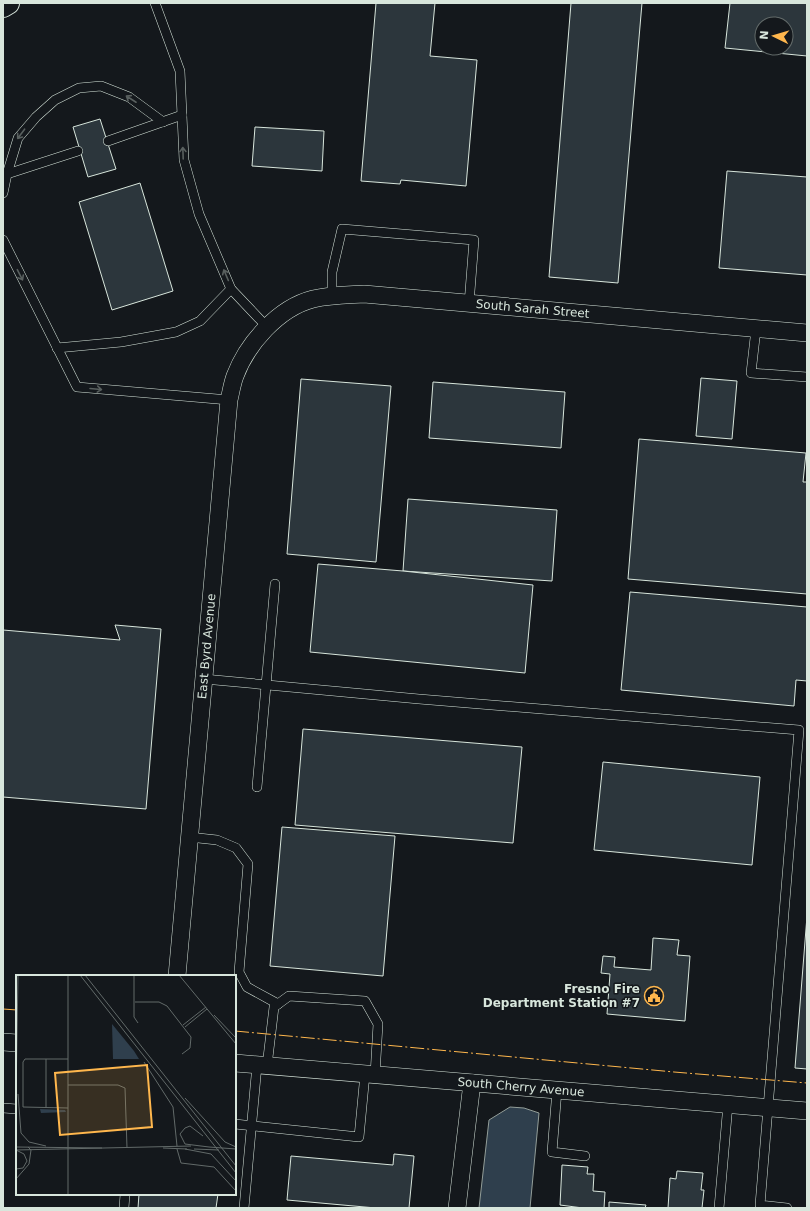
<svg xmlns="http://www.w3.org/2000/svg" width="810" height="1211" font-family="'DejaVu Sans',sans-serif">
  <rect width="100%" height="100%" fill="#14181c"/>
  <path fill="#2f3f4d" stroke="#939e99" d="M 510,1107 L 524,1108 L 539,1113 L 530,1208 L 479,1208 L 489,1120 Z"/>
  <g fill="#2c363c" stroke="#d8e6dc" fill-rule="evenodd">
    <path d="M 376,3 L 435,3 L 430,56 L 477,60 L 466,186 L 401,180 L 400,184 L 361,181 Z"/>
    <path d="M 571,3 L 642,3 L 618,283 L 549,277 Z"/>
    <path d="M 730,3 L 807,3 L 807,56 L 725,48 ZM 762,24 L 786,24 L 786,48 L 762,48 Z"/>
    <path d="M 100,119 L 116,169 L 88,177 L 73,127 Z"/>
    <path d="M 255,127 L 324,131 L 322,171 L 252,166 Z"/>
    <path d="M 727,171 L 807,177 L 807,275 L 719,268 Z"/>
    <path d="M 140,183 L 173,291 L 112,310 L 79,202 Z"/>
    <path d="M 701,378 L 737,381 L 732,439 L 696,436 Z"/>
    <path d="M 301,379 L 391,386 L 376,562 L 287,554 Z"/>
    <path d="M 433,382 L 565,392 L 561,448 L 429,438 Z"/>
    <path d="M 639,439 L 806,453 L 803,482 L 807,482 L 807,594 L 628,579 Z"/>
    <path d="M 408,499 L 557,510 L 552,581 L 403,571 Z"/>
    <path d="M 318,564 L 403,571 L 533,585 L 525,673 L 310,652 Z"/>
    <path d="M 630,592 L 807,607 L 807,681 L 796,680 L 794,706 L 621,690 Z"/>
    <path d="M 115,625 L 161,629 L 146,809 L 3,797 L 3,630 L 120,640 Z"/>
    <path d="M 303,729 L 522,747 L 513,843 L 295,825 Z"/>
    <path d="M 603,762 L 760,777 L 752,865 L 594,850 Z"/>
    <path d="M 282,827 L 395,836 L 383,976 L 270,966 Z"/>
    <path d="M 807,916 L 807,1069 L 795,1068 Z"/>
    <path d="M 653,938 L 679,940 L 677,955 L 690,956 L 685,1021 L 607,1014 L 610,974 L 601,973 L 603,956 L 615,957 L 614,967 L 651,970 Z"/>
    <path d="M 394,1154 L 414,1156 L 409,1208 L 376,1208 L 287,1200 L 291,1156 L 393,1165 Z"/>
    <path d="M 562,1165 L 588,1167 L 587,1174 L 594,1174 L 593,1191 L 605,1192 L 604,1208 L 583,1208 L 560,1205 Z"/>
    <path d="M 677,1171 L 703,1173 L 701,1190 L 704,1190 L 702,1208 L 668,1208 L 670,1178 L 676,1179 Z"/>
    <path d="M 139,1194 L 218,1194 L 216,1208 L 138,1208 Z"/>
    <path d="M 609,1202 L 646,1205 L 645,1208 L 609,1208 Z"/>
  </g>
  <g fill="none" stroke-linecap="round" stroke-linejoin="round">
    <g stroke="#d8e6dc" stroke-width="10">
      <g id="service">
        <path d="M 155,3 L 180,71 L 184,160 L 199,214 L 231,289 L 267,327"/>
        <path d="M 108,141 L 182,115"/>
        <path d="M 7,174 L 18,138 L 36,117 L 55,100 L 79,88 L 101,86 L 129,97 L 163,122"/>
        <path d="M 3,193 L 7,174 L 78,151"/>
        <path d="M 3,240 L 77,387 L 229,400"/>
        <path d="M 332,295 L 332,272 L 342,229 L 474,240 L 469,304"/>
        <path d="M 756,329 L 751,373 L 807,377"/>
        <path d="M 57,348 L 121,342 L 176,332 L 200,321 L 231,289"/>
        <path d="M 204,679 L 419,699 L 799,730 L 760,1205 L 787,1208"/>
        <path d="M 257,787 L 275,584"/>
        <path d="M 189,837 L 217,840 L 236,848 L 248,864 L 239,972 L 247,987 L 278,1004"/>
        <path d="M 267,1066 L 274,1007 L 289,996 L 365,1001 L 378,1024 L 375,1075"/>
        <path d="M 557,1090 L 552,1152 L 585,1156"/>
        <path d="M 3,1108 L 17,1109"/>
        <path d="M 235,1124 L 359,1137 L 365,1074"/>
        <path d="M 124,1208 L 125,1194"/>
        <path d="M 244,1208 L 257,1065"/>
        <path d="M 719,1208 L 728,1104"/>
      </g>
    </g>
    <g stroke="#d8e6dc" stroke-width="18">
      <g id="minor">
        <path id="s1" d="M 177,976 L 229,400 C 231,392 232,384 235,376 C 247,344 278,308 313,299 C 330,295 347,295 364,294 L 807,333"/>
        <path d="M 3,1042 L 17,1043"/>
        <path id="s2" d="M 235,1063 L 807,1111"/>
        <path d="M 457,1208 L 472,1083"/>
      </g>
    </g>
    <g stroke="#d8e6dc" stroke-width="24">
      <path id="motorway" d="M 3,6 L 8,3"/>
    </g>
    <use href="#service" stroke="#14181c" stroke-width="9"/>
    <use href="#minor" stroke="#14181c" stroke-width="17"/>
    <use href="#motorway" stroke="#14181c" stroke-width="22"/>
    <g stroke="#ffb74d" stroke-width="1" stroke-dasharray="14 3 2 3" stroke-linecap="butt">
      <path d="M 3,1009 L 17,1010"/>
      <path d="M 235,1031 L 674,1072 L 807,1083"/>
    </g>
  </g>
  <defs><path id="oneway-shaft" d="M-6 0H5M1.5-3L5.5 0L1.5 3" fill="none" stroke-width="1.6" stroke-linecap="round" stroke-linejoin="round"/></defs>
  <g stroke="#59605f">
    <use href="#oneway-shaft" transform="translate(131 99) rotate(-147)"/>
    <use href="#oneway-shaft" transform="translate(21 134) rotate(127)"/>
    <use href="#oneway-shaft" transform="translate(183 153) rotate(-92)"/>
    <use href="#oneway-shaft" transform="translate(20 275) rotate(63)"/>
    <use href="#oneway-shaft" transform="translate(226 275) rotate(-113)"/>
    <use href="#oneway-shaft" transform="translate(96 389) rotate(5)"/>
  </g>
  <defs>
    <g id="civic-ring" transform="scale(1)"><circle r="9.5" fill="#14181c" stroke="#ffb74d" stroke-width="1.5"/><path d="M-.6-6.5H3V-4.5H.6V-3L4-1V1h2V6H-6V1h2V-1L-.6-3ZM-1.2 2.5V6h2.4V2.5Z" fill="#ffb74d"/></g>
  </defs>
  <g fill-rule="evenodd">
    <use href="#civic-ring" x="654" y="996"/>
  </g>
  <g text-anchor="middle" stroke-width="3" stroke-linejoin="round" paint-order="stroke">
    <g font-size="12" fill="#d8e6dc" stroke="#14181c">
      <text dy="4" stroke="none"><textPath href="#s1" startOffset="937">South Sarah Street</textPath></text>
      <text dy="4" stroke="none"><textPath href="#s1" startOffset="331">East Byrd Avenue</textPath></text>
      <text dy="4" stroke="none"><textPath href="#s2" startOffset="287">South Cherry Avenue</textPath></text>
    </g>
    <g font-size="12" font-weight="bold" fill="#d8e6dc" stroke="#14181c" text-anchor="end">
      <text x="640" y="993">Fresno Fire<tspan x="640" dy="14">Department Station #7</tspan></text>
    </g>
  </g>
  <g transform="translate(16 975)">
    <rect width="220" height="220" fill="#14181c"/>
    <path d="M 96,49 L 118,76 L 123,84 L 97,84 ZM 24,134 L 49,135 L 50,137 L 25,138 Z" fill="#2f3f4d"/>
    <path fill="none" stroke="#626a69" stroke-width="1" d="M 64,0 L 220,198M 69,0 L 220,191M 118,0 L 118,42 L 122,48M 163,0 L 220,69M 119,27 L 143,27 L 151,31 L 175,62 L 174,73 L 166,79M 198,40 L 220,63M 167,50 L 190,32M 169,52 L 191,34M 128,87 L 157,132 L 161,171M 52,110 L 102,110 L 109,113 L 111,173M 2,119 L 5,158 L 13,167 L 30,171M 0,122 L 2,0M 169,123 L 209,167 L 220,172M 30,132 L 30,84M 52,133 L 7,132 L 7,87 L 9,84 L 52,84M 187,161 L 174,151 L 169,153 L 164,159 L 169,169 L 193,172M 0,172 L 86,173M 193,172 L 220,174M 147,173 L 171,174M 161,174 L 165,188 L 198,192 L 220,216M 169,174 L 195,179 L 220,206M 178,174 L 203,175M 0,175 L 175,171M 0,175 L 8,179 L 11,186 L 7,193 L 0,194M 0,204 L 13,189 L 15,175 L 12,172M 52,220 L 52,0"/>
    <path fill="#ffb74d" fill-opacity="0.15" stroke="#ffb74d" stroke-width="2" d="M 131,90 L 136,152 L 44,160 L 39,98 Z"/>
    <rect width="220" height="220" fill="none" stroke="#d8e6dc" stroke-width="2"/>
  </g>
  <rect width="810" height="1211" fill="none" stroke="#d8e6dc" stroke-width="8"/>
  <g transform="translate(774 36) rotate(275)"><circle r="19" fill="#14181c" stroke="#626a69"/>
  <path d="M0-3L7 15L0 10L-7 15Z" fill="#ffb74d"/>
  <text y="-6" font-size="11" font-weight="bold" text-anchor="middle" fill="#d8e6dc">N</text>
  </g>
</svg>
